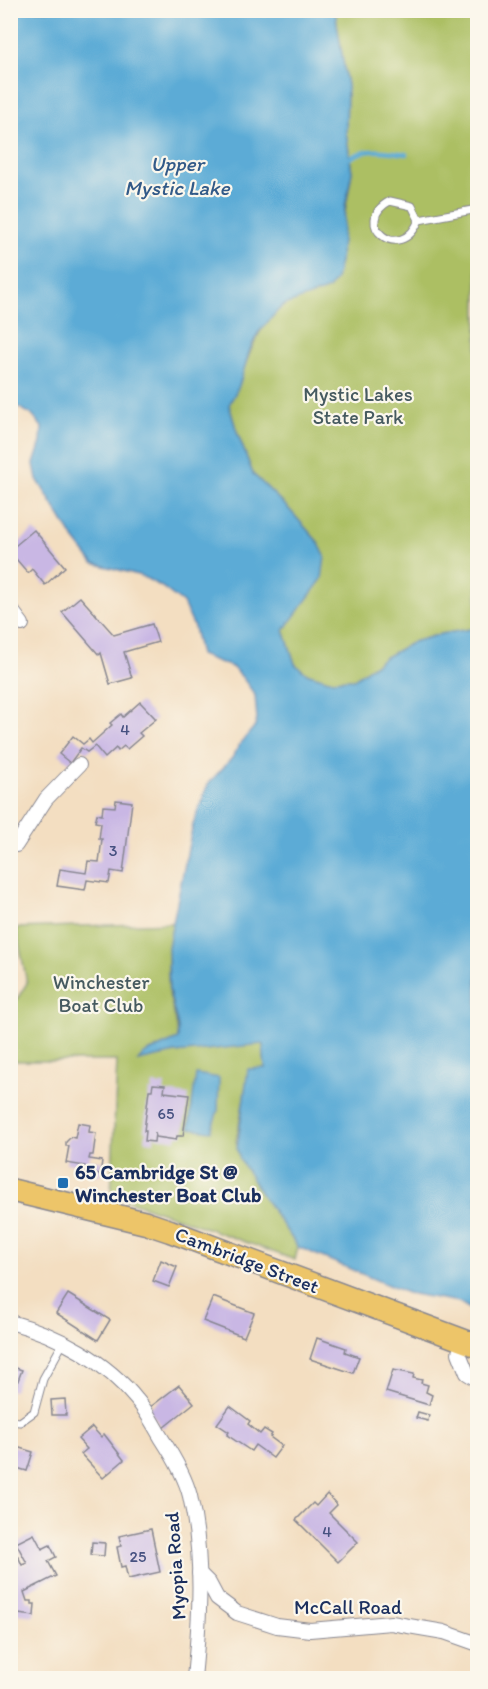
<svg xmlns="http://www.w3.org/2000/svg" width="488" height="1689" font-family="Itim,sans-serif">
  <rect width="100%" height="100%" fill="#fbf7ec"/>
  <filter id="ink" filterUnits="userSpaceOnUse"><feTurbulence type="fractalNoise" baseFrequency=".0167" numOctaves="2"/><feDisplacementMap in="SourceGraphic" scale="12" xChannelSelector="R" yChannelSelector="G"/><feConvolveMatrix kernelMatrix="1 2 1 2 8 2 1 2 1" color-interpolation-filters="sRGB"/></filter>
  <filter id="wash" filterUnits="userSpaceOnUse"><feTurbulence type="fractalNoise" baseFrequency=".008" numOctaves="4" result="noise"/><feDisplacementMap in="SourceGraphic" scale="24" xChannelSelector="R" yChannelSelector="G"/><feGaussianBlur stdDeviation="1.35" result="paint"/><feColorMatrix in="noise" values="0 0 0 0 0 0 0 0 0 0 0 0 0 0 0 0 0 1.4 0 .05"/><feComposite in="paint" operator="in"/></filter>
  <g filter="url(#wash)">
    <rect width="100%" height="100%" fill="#f3dec1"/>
    <g fill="#acbf63" stroke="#647760" stroke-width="1.5">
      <path d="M 335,11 L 477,11 L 477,628 L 441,634 L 413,642 L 384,658 L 354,679 L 328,680 L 306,673 L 295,664 L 284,630 L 301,605 L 318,542 L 288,508 L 253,474 L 237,432 L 229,405 C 253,355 255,300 324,291 L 342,231 L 352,172 L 346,132 L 347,86 Z"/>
      <path d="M 173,923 C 169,946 166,970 169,993 C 172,1009 178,1023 178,1039 L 150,1051 L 139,1060 L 175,1053 L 263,1043 L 265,1069 L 249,1069 L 236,1142 L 262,1195 L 298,1247 L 295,1260 L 201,1226 L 111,1195 L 117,1061 L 11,1061 L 11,1000 L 17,999 L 27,983 L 16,928 Z"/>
    </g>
    <g fill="#5cabd6" stroke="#3c6d9a" stroke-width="1.5">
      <path d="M 11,10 L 335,11 L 347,86 L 346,132 L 352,172 L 345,207 L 340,262 L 336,279 L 329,289 L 282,306 L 258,333 L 250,349 L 239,386 L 229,405 L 237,432 L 253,474 L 288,508 L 318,542 L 325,556 L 322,579 L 284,630 L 295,664 L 306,673 L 329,680 L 354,679 L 384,658 L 413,642 L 441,634 L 477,628 L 477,1308 L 470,1309 L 459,1302 L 407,1293 L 298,1247 L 262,1195 L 240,1160 L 237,1149 L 248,1069 L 265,1068 L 263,1044 L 175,1053 L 138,1061 L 144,1054 L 178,1039 L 178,1027 L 169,990 L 168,947 L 193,824 L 208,784 L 232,758 L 240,744 L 255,726 L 257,719 L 255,695 L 243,678 L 232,667 L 200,655 L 194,627 L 183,603 L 162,587 L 142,576 L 93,563 L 72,536 L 37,479 L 34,464 L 41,442 L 42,427 L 31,414 L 11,403 Z"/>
      <path d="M 196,1074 L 219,1078 L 218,1110 L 211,1131 L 189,1128 Z"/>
    </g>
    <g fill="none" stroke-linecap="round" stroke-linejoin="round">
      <path stroke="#5cabd6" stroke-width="4.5" d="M 350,158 C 367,147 387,151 406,154"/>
    </g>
    <g id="blocks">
      <g fill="#c9b7e4">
        <path d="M 34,530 L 65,567 L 45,585 L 32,569 L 28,573 L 10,552 L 10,550 Z"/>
        <path d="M 80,597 L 114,635 L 152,624 L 158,642 L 124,652 L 132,678 L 110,684 L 101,653 L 99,655 L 62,612 Z"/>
        <path d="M 140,702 L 156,719 L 139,733 L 142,736 L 127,749 L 124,746 L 118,751 L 116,748 L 105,758 L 95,746 L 87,752 L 81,748 L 70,763 L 59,754 L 73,736 L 83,744 L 89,739 L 92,743 L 112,725 L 110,723 L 121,714 L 123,717 Z"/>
        <path d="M 116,800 L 132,802 L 123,873 L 111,871 L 109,883 L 87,880 L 85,890 L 57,886 L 60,869 L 86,873 L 88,861 L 99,862 L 102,839 L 99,839 L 101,823 L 95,822 L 97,814 L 102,815 L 103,806 L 115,807 Z"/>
        <path d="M 153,1084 L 165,1085 L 164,1092 L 189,1095 L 183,1136 L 177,1136 L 176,1140 L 156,1137 L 155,1133 L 154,1142 L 145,1141 L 146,1131 L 144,1131 L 149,1090 L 152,1090 Z"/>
        <path d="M 78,1123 L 90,1125 L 89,1132 L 96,1133 L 93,1155 L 90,1155 L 89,1159 L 102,1161 L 100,1175 L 84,1172 L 85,1166 L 66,1163 L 69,1146 L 66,1146 L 66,1142 L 71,1137 L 75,1138 Z"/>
        <path d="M 161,1260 L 177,1267 L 169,1287 L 153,1281 Z"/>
        <path d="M 68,1294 L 110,1320 L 98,1340 L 56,1313 Z"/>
        <path d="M 213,1297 L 254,1313 L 244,1337 L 203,1321 Z"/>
        <path d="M 317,1338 L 346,1348 L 345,1352 L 359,1357 L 353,1373 L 310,1359 Z"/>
        <path d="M 10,1366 L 22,1370 L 14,1391 L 10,1390 Z"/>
        <path d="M 393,1370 L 414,1374 L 413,1378 L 422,1380 L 421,1383 L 428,1385 L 426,1392 L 432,1395 L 429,1405 L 386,1392 Z"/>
        <path d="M 179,1385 L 194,1403 L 163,1428 L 148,1409 Z"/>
        <path d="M 65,1399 L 66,1415 L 52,1415 L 51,1400 Z"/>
        <path d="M 230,1406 L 250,1421 L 248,1424 L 260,1434 L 264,1429 L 272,1434 L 270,1437 L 282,1446 L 273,1458 L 255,1445 L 251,1451 L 227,1435 L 229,1432 L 217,1424 Z"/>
        <path d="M 418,1412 L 429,1415 L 428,1421 L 416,1418 Z"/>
        <path d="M 92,1427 L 101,1437 L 104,1434 L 124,1460 L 103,1478 L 81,1454 L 87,1449 L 78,1439 Z"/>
        <path d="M 10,1445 L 33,1452 L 27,1471 L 10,1466 Z"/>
        <path d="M 327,1494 L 337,1505 L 329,1513 L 358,1542 L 338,1562 L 296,1520 L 313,1503 L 316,1506 Z"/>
        <path d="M 151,1529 L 160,1572 L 128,1579 L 125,1566 L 121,1567 L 117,1547 L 121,1546 L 119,1536 Z"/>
        <path d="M 34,1534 L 42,1549 L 50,1545 L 56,1557 L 48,1561 L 56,1576 L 24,1592 L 27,1601 L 32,1601 L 32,1604 L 35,1604 L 34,1616 L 10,1613 L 10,1601 L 12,1601 L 13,1595 L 10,1593 L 17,1588 L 14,1584 L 10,1584 L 10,1555 L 18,1556 L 22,1565 L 27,1563 L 16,1543 Z"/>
        <path d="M 92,1542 L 105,1543 L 104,1556 L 91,1555 Z"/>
      </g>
    </g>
  </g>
  <g filter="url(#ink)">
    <use href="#blocks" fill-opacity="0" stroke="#878690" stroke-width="1.5"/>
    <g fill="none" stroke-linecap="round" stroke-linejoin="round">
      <g stroke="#878690" stroke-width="9">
        <g id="service">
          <path d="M 390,201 L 412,206 L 419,220 C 400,266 350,222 390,201 Z"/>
          <path d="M 419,220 L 478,209"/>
          <path d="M 10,1421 L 20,1422 L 34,1412 L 43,1379 L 63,1343"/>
        </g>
      </g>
      <g stroke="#878690" stroke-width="16">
        <g id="minor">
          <path d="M 10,608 L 22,624"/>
          <path d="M 10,845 L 16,845 L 46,799 L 79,765"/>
          <path d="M 10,1322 C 58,1335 106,1361 137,1400 C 147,1411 154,1426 162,1439 C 173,1456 185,1476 190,1496 C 204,1556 200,1618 194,1678"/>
          <path d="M 463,1341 L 459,1353 L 467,1373 L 478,1380"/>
          <path d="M 199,1573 L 209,1583 L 217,1598 L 237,1613 L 277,1626 L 310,1630 L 391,1623 L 444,1632 L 478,1644"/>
        </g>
      </g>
      <g stroke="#878690" stroke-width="25">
        <path id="trunk" d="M 10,1190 L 146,1223 L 170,1231 L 478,1346"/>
      </g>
      <use href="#service" stroke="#fff" stroke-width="7"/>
      <use href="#minor" stroke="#fff" stroke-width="14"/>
      <use href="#trunk" stroke="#edc569" stroke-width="22"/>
    </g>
  </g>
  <rect fill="#1f6fb2" stroke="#fbf7ec" stroke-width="2" x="57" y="1177" width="12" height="12" rx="3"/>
  <g text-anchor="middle" stroke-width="4.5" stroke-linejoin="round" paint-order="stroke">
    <g font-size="16" fill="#465180">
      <text x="125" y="735">4</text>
      <text x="113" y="856">3</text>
      <text x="166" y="1119">65</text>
      <text x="327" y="1537">4</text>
      <text x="138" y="1562">25</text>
    </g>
    <g font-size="20" fill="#465a60" stroke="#fbf7ec">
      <text x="358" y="401">Mystic Lakes<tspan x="358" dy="23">State Park</tspan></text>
      <text x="101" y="989">Winchester<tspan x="101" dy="23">Boat Club</tspan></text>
    </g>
    <g font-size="20" font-weight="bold" fill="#1b2f5e" stroke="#fbf7ec" text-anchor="start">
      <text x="75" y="1179">65 Cambridge St @<tspan x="75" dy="23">Winchester Boat Club</tspan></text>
    </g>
    <g font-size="20" fill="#1b2f5e" stroke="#fbf7ec">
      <text transform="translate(247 1260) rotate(21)" y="7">Cambridge Street</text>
      <text transform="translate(175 1566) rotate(-94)" y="7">Myopia Road</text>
      <text x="348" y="1614">McCall Road</text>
    </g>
    <g font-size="21" font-style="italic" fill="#325a88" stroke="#fbf7ec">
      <text x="177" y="171">Upper<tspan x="177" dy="24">Mystic Lake</tspan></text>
    </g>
  </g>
  <rect width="488" height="1689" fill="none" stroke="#fbf7ec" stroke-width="36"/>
</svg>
